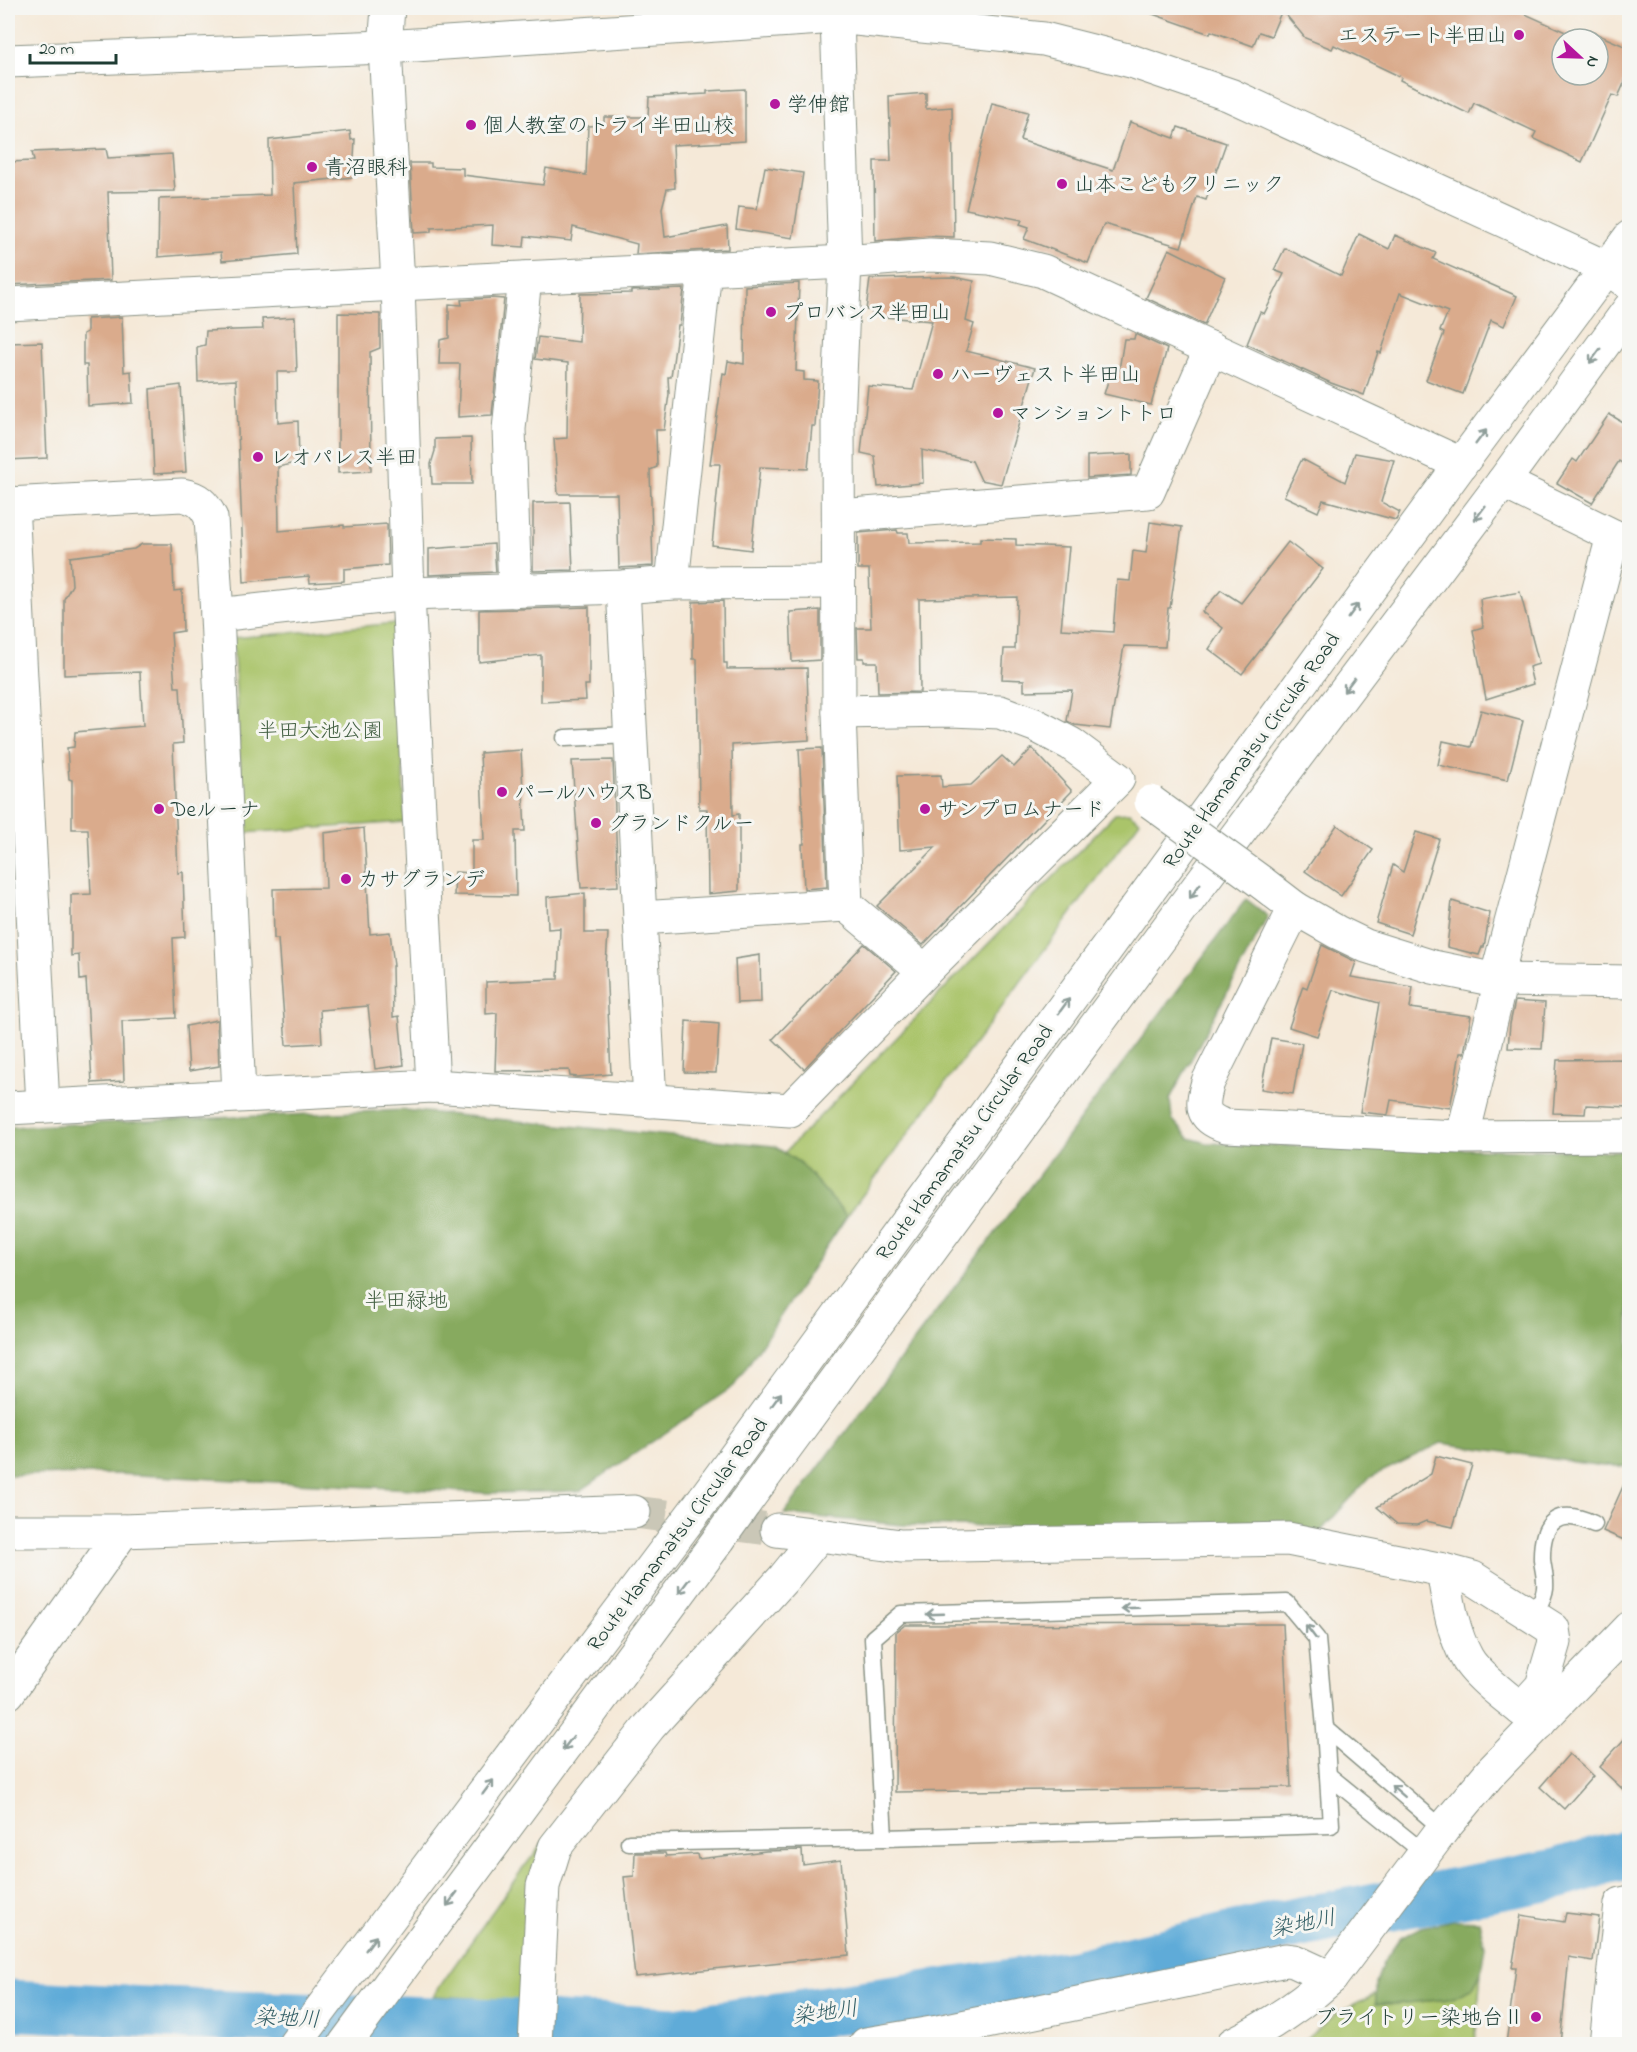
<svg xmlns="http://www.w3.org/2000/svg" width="1637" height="2052" font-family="'Indie Flower','Klee One',sans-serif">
  <rect width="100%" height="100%" fill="#f6f6f2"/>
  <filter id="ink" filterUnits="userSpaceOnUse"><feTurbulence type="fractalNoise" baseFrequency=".0167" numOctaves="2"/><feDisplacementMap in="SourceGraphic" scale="12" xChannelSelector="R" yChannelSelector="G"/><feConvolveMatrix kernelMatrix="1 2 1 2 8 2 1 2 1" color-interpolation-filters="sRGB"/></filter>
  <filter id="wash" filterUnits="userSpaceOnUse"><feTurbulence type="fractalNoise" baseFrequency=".008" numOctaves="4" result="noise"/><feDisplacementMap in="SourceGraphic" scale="24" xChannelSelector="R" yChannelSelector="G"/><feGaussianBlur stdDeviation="1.35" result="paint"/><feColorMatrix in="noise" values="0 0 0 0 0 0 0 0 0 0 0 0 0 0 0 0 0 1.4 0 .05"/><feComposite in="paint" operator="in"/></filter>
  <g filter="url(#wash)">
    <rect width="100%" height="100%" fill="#f5e9d8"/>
    <g fill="#aac46b" stroke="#648050" stroke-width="1.5">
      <path d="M 397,623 L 405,822 L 244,833 L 233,638 Z"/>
      <path d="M 1129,813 L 1140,821 L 847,1216 L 800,1163 L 784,1153 L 1115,814 Z"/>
      <path d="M 560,1821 L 526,2001 L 433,1996 L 521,1871 Z"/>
      <path d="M 1481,1972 L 1475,2044 L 1300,2044 L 1335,2015 L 1376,1994 L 1376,2003 L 1394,2004 L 1450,1999 L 1472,1989 Z"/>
    </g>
    <g fill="#87aa5f" stroke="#53744a" stroke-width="1.5">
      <path d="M 1246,899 L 1268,916 L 1170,1099 L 1172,1119 L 1189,1138 L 1207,1143 C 1348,1149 1489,1149 1629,1151 L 1629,1466 L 1603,1466 L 1441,1443 L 1369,1478 L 1319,1533 L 1187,1524 L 1093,1529 L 902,1525 L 784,1514 Z"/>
      <path d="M 404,1110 L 774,1146 L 800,1163 L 847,1216 L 734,1386 L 580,1491 L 488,1493 L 118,1474 L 8,1475 L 8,1127 Z"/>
      <path d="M 1453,1920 L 1479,1921 L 1485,1945 L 1481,1972 L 1472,1989 L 1450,1999 L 1394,2004 L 1376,2003 L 1376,1983 L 1383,1963 L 1400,1938 L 1422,1927 Z"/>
    </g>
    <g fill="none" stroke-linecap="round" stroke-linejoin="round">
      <path stroke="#5fabd8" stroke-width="51" d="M 8,2005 L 225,2016 L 500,2024 L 675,2033 L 1075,1975 L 1275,1927 L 1557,1874 L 1599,1861 L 1630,1855"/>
    </g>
    <g id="blocks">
      <g fill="#daab8c">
        <path d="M 1144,8 L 1512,8 L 1581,39 L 1562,39 L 1562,75 L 1598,75 L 1598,39 L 1589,39 L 1592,32 L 1629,48 L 1629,72 L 1618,97 L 1612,95 L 1582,162 L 1533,138 L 1536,132 L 1474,103 L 1469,114 L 1400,80 L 1401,77 L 1334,45 L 1332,49 L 1305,38 L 1282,10 L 1271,36 L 1259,32 L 1253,46 L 1211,31 L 1210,34 L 1144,11 Z"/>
        <path d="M 745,89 L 745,141 L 673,145 L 675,188 L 667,189 L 662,208 L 665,237 L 727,226 L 728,249 L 636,254 L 637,244 L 573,227 L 571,241 L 525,236 L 524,247 L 492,245 L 493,225 L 431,228 L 431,232 L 414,233 L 410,163 L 431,163 L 431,167 L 463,168 L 463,175 L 543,185 L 546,168 L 586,175 L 588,126 L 604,125 L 604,117 L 648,117 L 649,97 L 707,94 L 707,91 Z"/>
        <path d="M 926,93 L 926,109 L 952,107 L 954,237 L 928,236 L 875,241 L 874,161 L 891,161 L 889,96 Z"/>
        <path d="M 992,103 L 1028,112 L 1020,140 L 1113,170 L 1130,122 L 1174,138 L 1178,127 L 1226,143 L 1206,200 L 1197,197 L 1181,247 L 1104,224 L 1088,263 L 1024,239 L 1029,227 L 1020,224 L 1022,220 L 966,209 Z"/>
        <path d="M 350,131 L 351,140 L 355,139 L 353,177 L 294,183 L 297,254 L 222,261 L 221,252 L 158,257 L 159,199 L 270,195 L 269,140 Z"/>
        <path d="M 106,149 L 108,158 L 172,154 L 175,191 L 108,192 L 111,280 L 8,285 L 8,162 L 34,161 L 32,152 Z"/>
        <path d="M 765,167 L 803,173 L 793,238 L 736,229 L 739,207 L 757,209 Z"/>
        <path d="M 1359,234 L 1389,249 L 1395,235 L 1436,253 L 1433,259 L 1517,296 L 1504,326 L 1491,320 L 1463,394 L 1426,380 L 1444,333 L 1440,331 L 1448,312 L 1400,293 L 1381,353 L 1378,352 L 1364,395 L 1331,383 L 1247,344 L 1260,312 L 1264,314 L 1284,274 L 1274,270 L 1285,248 L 1341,276 Z"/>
        <path d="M 1169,249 L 1225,277 L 1204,325 L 1146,298 Z"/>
        <path d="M 954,277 L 974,281 L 966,321 L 974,324 L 966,351 L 1035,368 L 1001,484 L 981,480 L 972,461 L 922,450 L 923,483 L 878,487 L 875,456 L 861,453 L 868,386 L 913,390 L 932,321 L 872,316 L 872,310 L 866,310 L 870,279 Z"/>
        <path d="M 799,283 L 796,371 L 804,372 L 804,380 L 818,381 L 815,426 L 812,426 L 808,469 L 760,467 L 751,550 L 712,545 L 720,464 L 710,464 L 723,373 L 726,374 L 728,361 L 744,364 L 745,286 Z"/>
        <path d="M 684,289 L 680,325 L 678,325 L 671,377 L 668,377 L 669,394 L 664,430 L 656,430 L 657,467 L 650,470 L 653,566 L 619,568 L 617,494 L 558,494 L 554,439 L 567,438 L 568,363 L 535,359 L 538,337 L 579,342 L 580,294 L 631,293 L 631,291 Z"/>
        <path d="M 491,298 L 504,299 L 492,415 L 458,417 L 460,364 L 439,364 L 440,340 L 449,338 L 449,304 L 462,305 L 461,300 Z"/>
        <path d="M 338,313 L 380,314 L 380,348 L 370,352 L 371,471 L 338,473 Z"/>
        <path d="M 122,317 L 124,372 L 131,371 L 133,403 L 88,406 L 87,365 L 83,365 L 83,334 L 87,332 L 87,319 Z"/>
        <path d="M 295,317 L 297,372 L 277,372 L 278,423 L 298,421 L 299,462 L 278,467 L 279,531 L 344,525 L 344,527 L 387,524 L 388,565 L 344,569 L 344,581 L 310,583 L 309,576 L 244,582 L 236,380 L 198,382 L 197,347 L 205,345 L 206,331 L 263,329 L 262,319 Z"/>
        <path d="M 1135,334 L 1167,349 L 1151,405 L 1104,394 L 1112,368 L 1119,370 L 1124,339 L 1134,339 Z"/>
        <path d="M 42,342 L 47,458 L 8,460 L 8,343 Z"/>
        <path d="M 181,385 L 186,472 L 154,474 L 150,389 Z"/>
        <path d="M 1609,414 L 1629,426 L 1629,468 L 1619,461 L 1592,503 L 1557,483 L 1573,459 L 1577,462 Z"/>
        <path d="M 471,438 L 472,484 L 432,484 L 431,464 L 435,451 L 435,439 Z"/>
        <path d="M 1355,453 L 1394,460 L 1381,502 L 1400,512 L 1396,520 L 1323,500 L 1318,512 L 1284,496 L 1302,459 L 1345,482 Z"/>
        <path d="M 1131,454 L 1131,475 L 1087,478 L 1087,456 Z"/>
        <path d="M 570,502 L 573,570 L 533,571 L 533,503 Z"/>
        <path d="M 1150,522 L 1182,527 L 1170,608 L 1168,608 L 1165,647 L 1124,646 L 1110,729 L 1075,725 L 1067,721 L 1072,690 L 1024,691 L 1024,680 L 1002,679 L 1004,649 L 1015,649 L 1017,597 L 919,599 L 920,692 L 878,693 L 877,662 L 864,662 L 864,658 L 858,658 L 857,628 L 871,628 L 869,569 L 858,569 L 858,533 L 897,530 L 898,533 L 908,533 L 909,543 L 980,542 L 980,538 L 1016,539 L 1016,545 L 1069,547 L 1061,629 L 1113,632 L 1117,580 L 1130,581 L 1133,551 L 1146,553 Z"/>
        <path d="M 1288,542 L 1323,569 L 1242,674 L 1209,649 L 1223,628 L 1202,612 L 1221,590 L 1241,603 Z"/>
        <path d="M 142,544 L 172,544 L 174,591 L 182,590 L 183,631 L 171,633 L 175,687 L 180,687 L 183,743 L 173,744 L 178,873 L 183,872 L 185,937 L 173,938 L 176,1018 L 122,1021 L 124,1081 L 92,1083 L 86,979 L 80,980 L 79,955 L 71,956 L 71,895 L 91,894 L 88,829 L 72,829 L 72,780 L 69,779 L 67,748 L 74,747 L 75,732 L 143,726 L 140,672 L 64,675 L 64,599 L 72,585 L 70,557 L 134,549 Z"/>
        <path d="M 494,544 L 496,572 L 429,575 L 429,549 Z"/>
        <path d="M 1520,592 L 1539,664 L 1529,667 L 1533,684 L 1486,699 L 1473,630 L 1483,627 L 1480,599 Z"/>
        <path d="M 723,601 L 724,663 L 727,663 L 727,669 L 807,668 L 809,740 L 732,745 L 733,815 L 739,814 L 739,891 L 708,894 L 707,809 L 699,809 L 697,659 L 693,659 L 693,602 Z"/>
        <path d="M 589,607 L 589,685 L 585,685 L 586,700 L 541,702 L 541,655 L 479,662 L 479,610 Z"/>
        <path d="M 820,610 L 820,660 L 792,662 L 790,612 Z"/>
        <path d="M 1481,710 L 1523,721 L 1508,780 L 1438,765 L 1443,741 L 1471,747 Z"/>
        <path d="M 822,748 L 827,887 L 804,889 L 802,844 L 804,844 L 799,749 Z"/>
        <path d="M 1032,748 L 1072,791 L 923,945 L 877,906 L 936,847 L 900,850 L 897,776 L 941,775 L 942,787 L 971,785 L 1002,756 L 1014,767 Z"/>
        <path d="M 521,750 L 525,831 L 515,831 L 516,896 L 454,895 L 455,872 L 472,873 L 472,840 L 484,840 L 480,753 Z"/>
        <path d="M 613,760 L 618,886 L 581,888 L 572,761 Z"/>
        <path d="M 1337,825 L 1373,850 L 1341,896 L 1305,871 Z"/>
        <path d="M 364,828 L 370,934 L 390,932 L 394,966 L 392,966 L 393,1017 L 399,1016 L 404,1065 L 375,1069 L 368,1006 L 320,1010 L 322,1043 L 286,1045 L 278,939 L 274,939 L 273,889 L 326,888 L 324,833 Z"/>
        <path d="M 1416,832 L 1439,839 L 1410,934 L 1376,923 L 1393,865 L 1403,872 Z"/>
        <path d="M 585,893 L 585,933 L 608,933 L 606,965 L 611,1074 L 577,1077 L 570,1076 L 569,1070 L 495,1071 L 497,1013 L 486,1014 L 486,982 L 558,979 L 560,928 L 548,929 L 547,897 Z"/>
        <path d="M 1452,901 L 1490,913 L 1484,947 L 1482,947 L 1479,955 L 1447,947 Z"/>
        <path d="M 864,944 L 896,971 L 804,1069 L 773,1039 Z"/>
        <path d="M 1322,945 L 1356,962 L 1351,977 L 1413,987 L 1410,1008 L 1471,1016 L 1464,1053 L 1460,1053 L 1450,1108 L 1391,1100 L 1388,1115 L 1360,1112 L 1379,1003 L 1333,990 L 1317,1036 L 1289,1027 L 1303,986 L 1307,988 Z"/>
        <path d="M 760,955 L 761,1002 L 737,1003 L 735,959 Z"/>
        <path d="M 1515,1001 L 1545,1003 L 1542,1049 L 1508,1048 L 1510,1024 Z"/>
        <path d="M 217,1020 L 219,1066 L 189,1071 L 186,1026 Z"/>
        <path d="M 686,1021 L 719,1024 L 716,1073 L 684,1072 Z"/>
        <path d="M 1271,1038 L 1302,1043 L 1293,1094 L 1261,1089 Z"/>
        <path d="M 1629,1059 L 1629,1107 L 1586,1105 L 1585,1114 L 1553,1113 L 1557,1060 Z"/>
        <path d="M 1436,1456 L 1472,1465 L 1453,1527 L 1426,1521 L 1417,1525 L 1397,1524 L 1377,1507 L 1431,1474 Z"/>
        <path d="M 1629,1473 L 1629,1542 L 1603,1531 Z"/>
        <path d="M 1283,1624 L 1291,1787 L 895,1792 L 896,1632 L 905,1625 Z"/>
        <path d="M 1629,1734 L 1629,1795 L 1599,1767 Z"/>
        <path d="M 1569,1754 L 1593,1776 L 1564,1809 L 1540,1787 Z"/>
        <path d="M 802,1850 L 803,1865 L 841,1860 L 849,1955 L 635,1977 L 624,1877 L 634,1876 L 635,1853 L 665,1853 L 666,1856 L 697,1854 L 698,1859 L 766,1851 Z"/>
        <path d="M 1566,1913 L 1599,1917 L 1593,1961 L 1569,1957 L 1560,2044 L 1506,2044 L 1516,1968 L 1512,1968 L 1521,1915 L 1564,1922 Z"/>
      </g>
    </g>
  </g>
  <g filter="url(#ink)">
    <use href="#blocks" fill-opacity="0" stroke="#8a9386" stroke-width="1.5"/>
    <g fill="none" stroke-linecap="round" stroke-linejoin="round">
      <path stroke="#cac7b7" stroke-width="33" stroke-dasharray="33 16" stroke-linecap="butt" d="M 634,1512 L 777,1530"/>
      <g stroke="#8a9386" stroke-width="19">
        <g id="service">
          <path d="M 565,738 L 630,735"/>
          <path d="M 1533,1618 C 1537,1609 1544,1598 1545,1588 C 1546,1578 1543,1569 1542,1560 C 1541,1521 1558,1507 1594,1524"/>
          <path d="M 1325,1728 L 1331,1825 L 884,1838 L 873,1638 L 901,1614 L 1287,1603 L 1317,1639 L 1325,1728 L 1443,1829"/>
          <path d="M 1328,1775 L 1424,1853"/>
          <path d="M 629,1843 L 884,1838"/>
        </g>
      </g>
      <g stroke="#8a9386" stroke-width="35">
        <g id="minor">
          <path d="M 8,304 L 398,284 L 385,47 L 388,8"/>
          <path d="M 1503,482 L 1630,544"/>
          <path d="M 12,503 L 43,1106"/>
          <path d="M 8,504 L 182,495 C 197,498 204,503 211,518 L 217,615"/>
          <path d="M 839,516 L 1148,492 L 1211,348"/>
          <path d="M 672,583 L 705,269"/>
          <path d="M 623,587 L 640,918"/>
          <path d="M 515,591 L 509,429 L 525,278"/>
          <path d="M 839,712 L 846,905 L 925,971"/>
          <path d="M 1261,882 L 1295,908 L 1337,932 L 1366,946 L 1433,967 L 1496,980 L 1630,982"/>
          <path d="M 1295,908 L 1208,1082 C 1201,1106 1200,1118 1226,1126 L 1458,1137 L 1630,1136"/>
          <path d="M 1496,980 L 1613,536"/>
          <path d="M 433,1086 L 408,594 L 398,284 L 845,262 L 930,255 L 990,258 L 1043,271 L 1461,464"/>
          <path d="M 239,1095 L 217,615 L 408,594 L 623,587 L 672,583 L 837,582"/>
          <path d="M 650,1101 L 640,918 L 846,905"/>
          <path d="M 8,1108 L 433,1086 L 790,1110 L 925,971 L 1118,779 L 1071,744 L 1035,725 L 1000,712 L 951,710 L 839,712 L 838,422 L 845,262"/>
          <path d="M 1463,1135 L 1501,980"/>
          <path d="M 777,1530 L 819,1535"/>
          <path d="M 8,1531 L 123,1531 L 634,1512"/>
          <path d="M 1443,1570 L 1473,1578 L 1553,1629 L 1555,1642 L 1542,1686 L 1521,1709"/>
          <path d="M 8,1693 L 123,1531"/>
          <path d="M 535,2044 L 543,1886 L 555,1847 L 649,1727 L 784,1578 L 819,1535 L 901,1546 L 1288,1539 L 1443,1570 C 1448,1600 1452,1631 1467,1658 C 1478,1678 1520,1708 1539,1723"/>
          <path d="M 866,2044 L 938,2032 L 1286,1960 L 1294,1961 L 1331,1978"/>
          <path d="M 1606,2044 L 1621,1904 L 1630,1902"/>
        </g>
      </g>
      <g stroke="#8a9386" stroke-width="35">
        <g id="tertiary">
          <path d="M 8,61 L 385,47 L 837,17 L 837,8"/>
          <path d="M 845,262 L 837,17 L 1044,39 L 1131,61 L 1230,95 L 1607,268 L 1630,284"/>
          <path d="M 1233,2044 C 1269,2026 1301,2005 1331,1978 L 1443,1829 L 1490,1773 L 1630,1628"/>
        </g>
      </g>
      <g stroke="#8a9386" stroke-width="35">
        <g id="primary">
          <path d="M 704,1499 L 1461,464 L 1630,237"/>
          <path d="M 744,1504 L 1198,887 L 1503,482 L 1630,308"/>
          <path d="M 295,2044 L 677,1535"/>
          <path d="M 345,2044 L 719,1539"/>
        </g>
      </g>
      <use href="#service" stroke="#fff" stroke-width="16"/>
      <use href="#minor" stroke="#fff" stroke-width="33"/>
      <use href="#tertiary" stroke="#fff" stroke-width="33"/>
      <use href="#primary" stroke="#fff" stroke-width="33"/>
      <g stroke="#8a9386" stroke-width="35" stroke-linecap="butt">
        <path id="minor-bridge" d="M 1151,802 L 1261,882"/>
      </g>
      <g stroke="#8a9386" stroke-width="35" stroke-linecap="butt">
        <g id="primary-bridge">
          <path d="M 677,1535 L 704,1499"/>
          <path d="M 719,1539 L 744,1504"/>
        </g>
      </g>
      <use href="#minor-bridge" stroke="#fff" stroke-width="33"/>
      <use href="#primary-bridge" stroke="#fff" stroke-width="33"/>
    </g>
    <defs><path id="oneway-shaft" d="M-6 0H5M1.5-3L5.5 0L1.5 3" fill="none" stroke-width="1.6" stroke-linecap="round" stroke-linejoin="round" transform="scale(1.5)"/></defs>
    <g stroke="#8f9e9a">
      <use href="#oneway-shaft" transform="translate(1595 356) rotate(126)"/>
      <use href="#oneway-shaft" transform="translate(1481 437) rotate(-53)"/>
      <use href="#oneway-shaft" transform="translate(1480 513) rotate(127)"/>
      <use href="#oneway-shaft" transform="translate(1353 611) rotate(-54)"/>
      <use href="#oneway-shaft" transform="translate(1349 685) rotate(127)"/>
      <use href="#oneway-shaft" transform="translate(1195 891) rotate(126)"/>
      <use href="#oneway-shaft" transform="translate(1064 1006) rotate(-54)"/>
      <use href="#oneway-shaft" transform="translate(776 1400) rotate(-54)"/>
      <use href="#oneway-shaft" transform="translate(684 1586) rotate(127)"/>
      <use href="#oneway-shaft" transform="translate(1130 1608) rotate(178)"/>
      <use href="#oneway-shaft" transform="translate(935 1614) rotate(178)"/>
      <use href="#oneway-shaft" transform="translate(1311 1632) rotate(-127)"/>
      <use href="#oneway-shaft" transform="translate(568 1743) rotate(127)"/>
      <use href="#oneway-shaft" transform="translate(488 1787) rotate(-53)"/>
      <use href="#oneway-shaft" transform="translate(1398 1791) rotate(-139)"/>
      <use href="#oneway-shaft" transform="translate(452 1899) rotate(127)"/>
      <use href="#oneway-shaft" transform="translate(371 1943) rotate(-53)"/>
    </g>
  </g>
  <g fill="#b5179e" stroke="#f6f6f2" stroke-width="2">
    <circle cx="1519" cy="35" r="6"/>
    <circle cx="775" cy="104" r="6"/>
    <circle cx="471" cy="125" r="6"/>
    <circle cx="312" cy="167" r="6"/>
    <circle cx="1062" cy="184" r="6"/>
    <circle cx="771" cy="312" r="6"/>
    <circle cx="938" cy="374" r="6"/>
    <circle cx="998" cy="413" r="6"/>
    <circle cx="258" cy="457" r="6"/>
    <circle cx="502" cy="792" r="6"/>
    <circle cx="159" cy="809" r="6"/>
    <circle cx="925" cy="809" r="6"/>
    <circle cx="596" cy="823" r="6"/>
    <circle cx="346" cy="879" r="6"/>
    <circle cx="1536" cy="2017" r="6"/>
  </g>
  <g text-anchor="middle" stroke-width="6" stroke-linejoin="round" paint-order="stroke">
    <g font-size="21" fill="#1f3d34" stroke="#f6f6f2" text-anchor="start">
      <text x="1507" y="42" text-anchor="end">エステート半田山</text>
      <text x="787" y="111">学伸館</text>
      <text x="483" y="132">個人教室のトライ半田山校</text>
      <text x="324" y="174">青沼眼科</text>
      <text x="1074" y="191">山本こどもクリニック</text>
      <text x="783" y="319">プロバンス半田山</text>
      <text x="950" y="381">ハーヴェスト半田山</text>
      <text x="1010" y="420">マンショントトロ</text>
      <text x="270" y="464">レオパレス半田</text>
      <text x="514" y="799">パールハウスB</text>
      <text x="171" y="816">Deルーナ</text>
      <text x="937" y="816">サンプロムナード</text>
      <text x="608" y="830">グランドクルー</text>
      <text x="358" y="886">カサグランデ</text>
      <text x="1524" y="2024" text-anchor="end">ブライトリー染地台Ⅱ</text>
    </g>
    <g font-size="21" fill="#425f42" stroke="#f6f6f2">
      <text x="320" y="737">半田大池公園</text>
      <text x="406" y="1307">半田緑地</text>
    </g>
    <g font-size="21" fill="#1f3d34" stroke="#f6f6f2">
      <text transform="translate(1251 750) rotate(-54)" y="7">Route Hamamatsu Circular Road</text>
      <text transform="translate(964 1142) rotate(-54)" y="7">Route Hamamatsu Circular Road</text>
      <text transform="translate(677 1534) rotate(-53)" y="7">Route Hamamatsu Circular Road</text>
    </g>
    <g font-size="22" font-style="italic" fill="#325e65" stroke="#f6f6f2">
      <text transform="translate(1303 1922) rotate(-11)" y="8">染地川</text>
      <text transform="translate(825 2011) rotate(-8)" y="8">染地川</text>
      <text transform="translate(287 2017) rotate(2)" y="8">染地川</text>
    </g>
  </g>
  <rect width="1637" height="2052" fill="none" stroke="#f6f6f2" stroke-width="30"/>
  <g transform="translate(1580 57) rotate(112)"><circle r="28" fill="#f6f6f2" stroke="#a0aca6" stroke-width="1.5"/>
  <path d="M0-4.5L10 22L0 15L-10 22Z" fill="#b5179e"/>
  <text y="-9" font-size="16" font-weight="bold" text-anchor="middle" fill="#1f3d34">N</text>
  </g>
  <path d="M30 54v9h86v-9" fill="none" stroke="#1f3d34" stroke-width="3"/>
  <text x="39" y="54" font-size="18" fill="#1f3d34" stroke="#f6f6f2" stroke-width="4.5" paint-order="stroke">20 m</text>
</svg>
